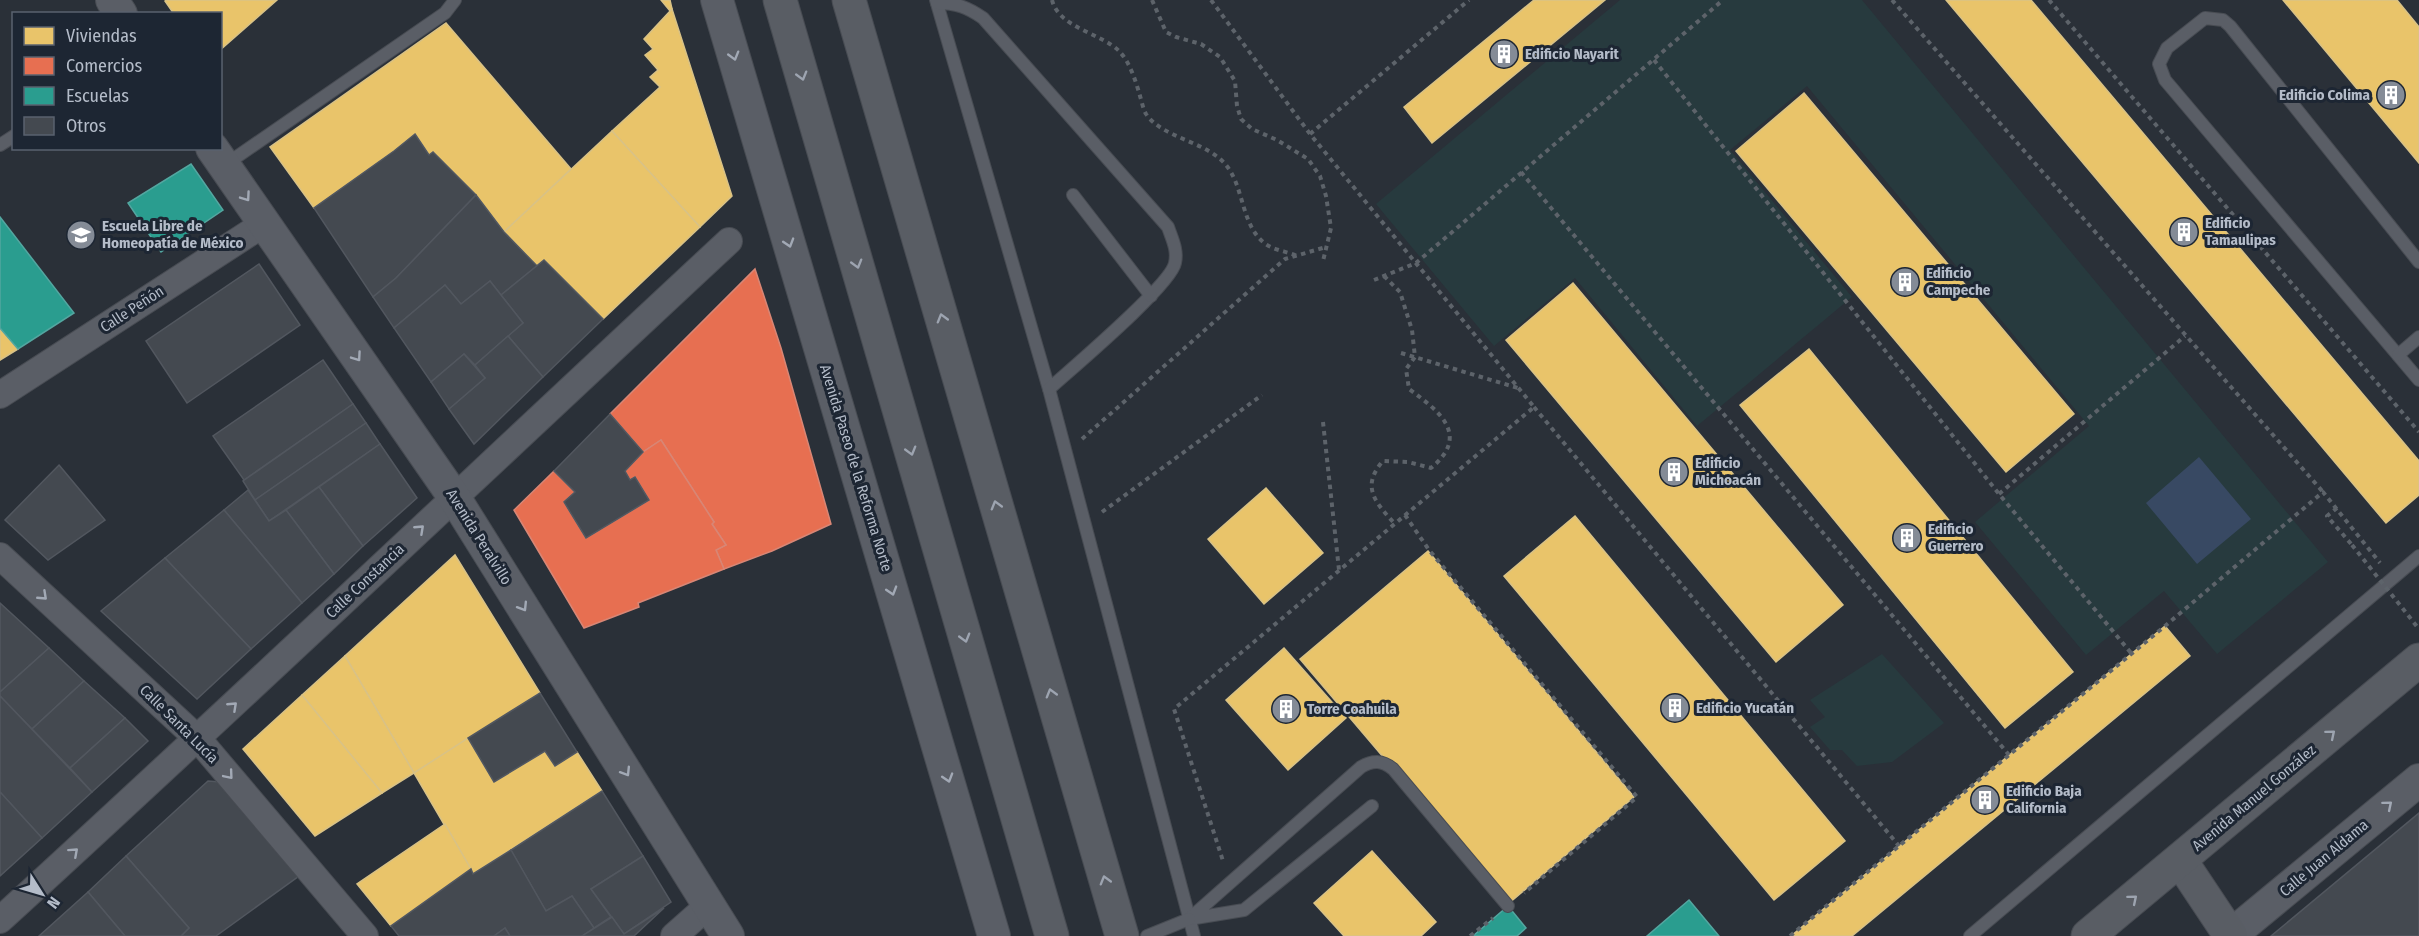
<svg xmlns="http://www.w3.org/2000/svg" width="2419" height="936" font-family="'Fira Sans Condensed',sans-serif">
  <rect width="100%" height="100%" fill="#2a3038"/>
  <g fill="#273a3e">
    <path d="M 1620,0 L 1862,0 L 2328,562 L 2217,654 L 2164,591 L 2086,655 L 1975,522 L 2089,426 L 1807,86 L 1730,150 L 1852,297 L 1697,426 L 1575,278 L 1494,346 L 1376,204 Z"/>
    <path d="M 1882,654 L 1944,723 L 1892,762 L 1857,766 L 1842,750 L 1830,750 L 1810,727 L 1825,717 L 1810,700 Z"/>
  </g>
  <path fill="#384963" d="M 2199,457 L 2251,519 L 2197,564 L 2146,503 Z"/>
  <g fill="#e9c46a" stroke="#d9c286" stroke-width="1.5">
    <path d="M 166,0 L 277,0 L 220,50 L 220,14 L 174,14 L 165,1 Z"/>
    <path d="M 661,0 L 670,0 L 672,9 L 670,11 Z"/>
    <path d="M 1534,0 L 1605,0 L 1432,143 L 1404,107 Z"/>
    <path d="M 1946,0 L 2031,0 L 2419,461 L 2419,495 L 2386,523 Z"/>
    <path d="M 2283,0 L 2397,0 L 2419,27 L 2419,163 Z"/>
    <path d="M 672,9 L 732,196 L 700,227 L 612,131 L 660,87 L 650,77 L 658,70 L 645,55 L 653,49 L 644,39 Z"/>
    <path d="M 446,23 L 571,169 L 504,232 L 476,195 L 433,152 L 429,155 L 415,134 L 394,151 L 314,208 L 270,147 Z"/>
    <path d="M 1804,93 L 2074,414 L 2006,472 L 1736,151 Z"/>
    <path d="M 612,131 L 700,227 L 603,319 L 544,260 L 537,266 L 504,232 Z"/>
    <path d="M 1573,283 L 1843,605 L 1776,662 L 1506,340 Z"/>
    <path d="M 0,328 L 18,349 L 0,360 Z"/>
    <path d="M 1809,349 L 2073,672 L 2005,728 L 1740,405 Z"/>
    <path d="M 1266,488 L 1323,553 L 1264,604 L 1208,539 Z"/>
    <path d="M 1575,516 L 1845,841 L 1774,900 L 1504,576 Z"/>
    <path d="M 1428,551 L 1634,797 L 1508,904 L 1300,659 Z"/>
    <path d="M 455,555 L 540,693 L 414,773 L 345,656 Z"/>
    <path d="M 2165,626 L 2190,656 L 1852,936 L 1791,936 Z"/>
    <path d="M 1284,648 L 1346,718 L 1288,770 L 1226,700 Z"/>
    <path d="M 345,656 L 414,773 L 382,793 L 302,695 Z"/>
    <path d="M 302,695 L 382,793 L 315,836 L 243,749 Z"/>
    <path d="M 468,738 L 494,782 L 545,751 L 555,766 L 577,752 L 602,791 L 473,874 L 414,773 Z"/>
    <path d="M 445,824 L 471,869 L 391,926 L 357,884 Z"/>
    <path d="M 1372,851 L 1436,922 L 1421,936 L 1344,936 L 1314,903 Z"/>
  </g>
  <g fill="#e76f51" stroke="#d88675" stroke-width="1.5">
    <path d="M 755,269 L 781,348 L 831,524 L 772,551 L 724,569 L 716,550 L 726,545 L 712,524 L 714,522 L 661,440 L 643,452 L 610,414 Z"/>
    <path d="M 661,440 L 714,522 L 712,524 L 726,545 L 716,550 L 724,569 L 638,603 L 639,607 L 584,628 L 514,510 L 554,471 L 575,492 L 564,502 L 586,538 L 649,500 L 635,477 L 630,480 L 625,471 L 643,452 Z"/>
  </g>
  <g fill="#2a9d8f" stroke="#53a6a0" stroke-width="1.5">
    <path d="M 191,164 L 223,210 L 161,252 L 128,203 Z"/>
    <path d="M 0,217 L 74,313 L 18,349 L 0,328 Z"/>
    <path d="M 1689,900 L 1719,936 L 1647,936 Z"/>
    <path d="M 1508,906 L 1526,928 L 1517,936 L 1473,936 Z"/>
  </g>
  <g fill="#444950" stroke="#52575f" stroke-width="1.5">
    <path d="M 415,134 L 429,155 L 433,152 L 476,195 L 396,278 L 373,297 L 314,208 L 394,151 Z"/>
    <path d="M 476,195 L 504,232 L 537,266 L 501,295 L 490,281 L 461,304 L 445,285 L 394,328 L 373,297 L 396,278 Z"/>
    <path d="M 544,260 L 603,319 L 543,377 L 508,336 L 523,323 L 501,295 Z"/>
    <path d="M 259,264 L 300,325 L 187,403 L 146,341 Z"/>
    <path d="M 490,281 L 523,323 L 475,365 L 464,354 L 431,382 L 394,328 L 445,285 L 461,304 Z"/>
    <path d="M 508,336 L 543,377 L 474,444 L 449,409 L 485,378 L 475,365 Z"/>
    <path d="M 464,354 L 485,378 L 449,409 L 431,382 Z"/>
    <path d="M 323,360 L 353,404 L 244,480 L 213,436 Z"/>
    <path d="M 353,404 L 366,423 L 255,500 L 243,481 Z"/>
    <path d="M 610,414 L 643,452 L 625,471 L 630,480 L 635,477 L 649,500 L 586,538 L 564,502 L 575,492 L 554,471 Z"/>
    <path d="M 366,423 L 380,444 L 269,521 L 255,500 Z"/>
    <path d="M 380,444 L 417,498 L 363,546 L 319,487 Z"/>
    <path d="M 59,465 L 105,520 L 48,560 L 5,520 Z"/>
    <path d="M 319,487 L 363,546 L 334,574 L 286,510 Z"/>
    <path d="M 248,490 L 269,521 L 286,510 L 334,574 L 302,603 L 224,510 Z"/>
    <path d="M 224,510 L 302,603 L 251,649 L 165,558 Z"/>
    <path d="M 165,558 L 251,649 L 197,699 L 101,611 Z"/>
    <path d="M 0,603 L 49,648 L 0,692 Z"/>
    <path d="M 49,648 L 84,681 L 32,729 L 0,696 L 0,692 Z"/>
    <path d="M 84,681 L 125,718 L 70,768 L 32,729 Z"/>
    <path d="M 540,693 L 577,752 L 555,766 L 545,751 L 494,782 L 468,738 Z"/>
    <path d="M 0,696 L 92,792 L 42,838 L 0,792 Z"/>
    <path d="M 125,718 L 148,741 L 92,792 L 70,768 Z"/>
    <path d="M 208,781 L 220,782 L 299,876 L 216,936 L 181,936 L 189,928 L 126,856 Z"/>
    <path d="M 602,791 L 643,856 L 591,889 L 611,917 L 594,928 L 572,896 L 546,911 L 511,850 Z"/>
    <path d="M 0,792 L 42,838 L 0,876 Z"/>
    <path d="M 2419,813 L 2419,936 L 2271,936 Z"/>
    <path d="M 511,850 L 546,911 L 572,896 L 594,928 L 582,936 L 510,936 L 505,928 L 494,936 L 399,936 L 391,926 L 471,869 L 473,874 Z"/>
    <path d="M 126,856 L 189,928 L 181,936 L 125,936 L 88,892 Z"/>
    <path d="M 643,856 L 671,902 L 624,934 L 591,889 Z"/>
    <path d="M 88,892 L 125,936 L 39,936 Z"/>
    <path d="M 664,908 L 634,936 L 582,936 L 612,917 L 624,934 Z"/>
    <path d="M 505,928 L 510,936 L 494,936 Z"/>
  </g>
  <g fill="none" stroke-linecap="round" stroke-linejoin="round">
    <g stroke="#484c53" stroke-width="14">
      <g id="service">
        <path d="M 936,0 L 1049,389 L 1194,936"/>
        <path d="M 937,3 C 956,3 967,7 983,18 L 1168,227 C 1172,239 1178,250 1175,263 C 1171,285 1071,369 1049,389"/>
        <path d="M 0,145 L 14,136"/>
        <path d="M 225,165 L 445,13 L 455,0"/>
        <path d="M 1073,195 L 1151,296"/>
        <path d="M 2419,262 L 2230,26 L 2223,20 L 2205,18 L 2167,48 L 2159,64 L 2165,80 L 2419,380"/>
        <path d="M 2398,355 L 2419,337"/>
        <path d="M 1372,806 L 1244,910 L 1189,919 L 1361,767 C 1373,760 1382,760 1393,769 L 1508,906"/>
        <path d="M 1147,936 L 1189,919"/>
        <path d="M 1970,936 L 2419,556"/>
      </g>
    </g>
    <g stroke="#484c53" stroke-width="28">
      <g id="minor">
        <path d="M 0,395 L 265,223"/>
        <path d="M 0,556 L 198,739 L 365,936"/>
        <path d="M 0,920 C 245,696 486,467 729,241"/>
        <path d="M 674,936 L 709,905"/>
      </g>
    </g>
    <g stroke="#484c53" stroke-width="34">
      <g id="tertiary">
        <path d="M 112,0 L 121,14"/>
        <path d="M 717,0 L 994,936"/>
        <path d="M 212,148 L 454,497 L 728,936"/>
        <path d="M 2230,936 L 2419,780"/>
      </g>
    </g>
    <g stroke="#484c53" stroke-width="35">
      <g id="secondary">
        <path d="M 780,0 L 1052,936"/>
        <path d="M 849,0 L 1122,936"/>
        <path d="M 2180,860 L 2230,935"/>
        <path d="M 2088,936 L 2419,660"/>
      </g>
    </g>
    <g stroke="#5d636a" stroke-width="4" stroke-dasharray="4.5 4.5" stroke-linecap="butt">
      <path d="M 1052,0 C 1059,28 1101,33 1119,51 C 1130,62 1136,82 1140,96 C 1142,102 1143,109 1146,114 C 1162,138 1206,141 1226,165 C 1244,187 1241,223 1263,242 C 1272,250 1286,251 1297,256"/>
      <path d="M 1152,0 L 1166,32 L 1176,37 L 1201,44 L 1220,57 L 1235,81 L 1237,106 L 1241,119 L 1252,129 L 1277,140 L 1308,159 L 1320,176 L 1326,196 L 1331,228 L 1323,261"/>
      <path d="M 1211,0 L 1310,134 L 1534,407 L 1174,709 L 1223,861"/>
      <path d="M 1892,0 L 2323,492"/>
      <path d="M 2049,0 L 2419,432"/>
      <path d="M 1654,60 L 1999,494 L 2131,653"/>
      <path d="M 1310,134 L 1469,0"/>
      <path d="M 1521,172 L 2009,755"/>
      <path d="M 1384,276 L 1400,292 L 1412,330 L 1415,357 L 1406,369 L 1409,389 C 1439,411 1471,435 1431,468 L 1408,462 L 1383,461 C 1360,487 1376,503 1395,524"/>
      <path d="M 1374,280 L 1416,263 L 1723,0"/>
      <path d="M 1401,353 L 1518,388"/>
      <path d="M 1534,407 L 1899,846"/>
      <path d="M 1323,422 L 1339,570"/>
      <path d="M 1082,439 L 1285,259 L 1326,247"/>
      <path d="M 1999,494 L 2185,336"/>
      <path d="M 2337,508 L 2327,516 L 2352,545"/>
      <path d="M 1102,512 L 1262,395"/>
      <path d="M 1405,515 L 1429,550 L 1637,797 L 1524,893"/>
      <path d="M 1470,936 L 1493,918"/>
      <path d="M 1790,936 L 2165,626 L 2323,492 L 2380,563"/>
    </g>
    <use href="#service" stroke="#5a5e66" stroke-width="12"/>
    <use href="#minor" stroke="#5a5e66" stroke-width="26"/>
    <use href="#tertiary" stroke="#5a5e66" stroke-width="32"/>
    <use href="#secondary" stroke="#595d64" stroke-width="33"/>
    <path stroke="#5d636a" stroke-width="4" stroke-dasharray="4.5 4.5" stroke-linecap="butt" d="M 2352,545 L 2419,629"/>
  </g>
  <defs><path id="oneway-chevron" d="M-2-3.5L2.5 0L-2 3.5" fill="none" stroke-width="1.6" stroke-linecap="round" stroke-linejoin="round" transform="scale(1.5)"/></defs>
  <g stroke="#a2a9b5">
    <use href="#oneway-chevron" transform="translate(734 56) rotate(74)"/>
    <use href="#oneway-chevron" transform="translate(246 197) rotate(55)"/>
    <use href="#oneway-chevron" transform="translate(789 243) rotate(73)"/>
    <use href="#oneway-chevron" transform="translate(357 357) rotate(55)"/>
    <use href="#oneway-chevron" transform="translate(420 529) rotate(-43)"/>
    <use href="#oneway-chevron" transform="translate(892 591) rotate(73)"/>
    <use href="#oneway-chevron" transform="translate(43 596) rotate(43)"/>
    <use href="#oneway-chevron" transform="translate(523 607) rotate(58)"/>
    <use href="#oneway-chevron" transform="translate(233 706) rotate(-43)"/>
    <use href="#oneway-chevron" transform="translate(626 772) rotate(58)"/>
    <use href="#oneway-chevron" transform="translate(229 775) rotate(50)"/>
    <use href="#oneway-chevron" transform="translate(948 778) rotate(73)"/>
    <use href="#oneway-chevron" transform="translate(2388 805) rotate(-40)"/>
    <use href="#oneway-chevron" transform="translate(74 852) rotate(-42)"/>
  </g>
  <g stroke="#9da4b0">
    <use href="#oneway-chevron" transform="translate(802 76) rotate(74)"/>
    <use href="#oneway-chevron" transform="translate(857 264) rotate(74)"/>
    <use href="#oneway-chevron" transform="translate(942 318) rotate(-106)"/>
    <use href="#oneway-chevron" transform="translate(911 451) rotate(74)"/>
    <use href="#oneway-chevron" transform="translate(996 505) rotate(-106)"/>
    <use href="#oneway-chevron" transform="translate(965 638) rotate(74)"/>
    <use href="#oneway-chevron" transform="translate(1051 693) rotate(-106)"/>
    <use href="#oneway-chevron" transform="translate(2331 734) rotate(-40)"/>
    <use href="#oneway-chevron" transform="translate(1105 880) rotate(-106)"/>
    <use href="#oneway-chevron" transform="translate(2133 899) rotate(-40)"/>
  </g>
  <defs>
    <g id="building-disc" transform="scale(1.5)"><circle r="9.5" fill="#848b96" stroke="#1d2633"/><path d="M-4-6H4V6H1V3H-1V6H-4ZM-2.5-4.3h1.7v1.8h-1.7ZM.8-4.3h1.7v1.8H.8ZM-2.5-1h1.7V.8h-1.7ZM.8-1h1.7V.8H.8Z" fill="#fff"/></g>
    <g id="university-disc" transform="scale(1.5)"><circle r="9.5" fill="#848b96" stroke="#1d2633"/><path d="M0-5L7-2L0 1L-7-2ZM-4 1L0 2.5L4 1V4Q0 6-4 4Z" fill="#fff"/></g>
  </defs>
  <g fill-rule="evenodd">
    <use href="#building-disc" x="1504" y="54"/>
    <use href="#building-disc" x="2391" y="95"/>
    <use href="#building-disc" x="2184" y="232"/>
    <use href="#university-disc" x="81" y="235"/>
    <use href="#building-disc" x="1905" y="282"/>
    <use href="#building-disc" x="1674" y="472"/>
    <use href="#building-disc" x="1907" y="538"/>
    <use href="#building-disc" x="1675" y="708"/>
    <use href="#building-disc" x="1286" y="709"/>
    <use href="#building-disc" x="1985" y="800"/>
  </g>
  <g text-anchor="middle" stroke-width="6" stroke-linejoin="round" paint-order="stroke">
    <g font-size="15" font-weight="bold" fill="#b4bcc9" stroke="#1d2633" text-anchor="start">
      <text x="1525" y="59">Edificio Nayarit</text>
      <text x="2370" y="100" text-anchor="end">Edificio Colima</text>
      <text x="2205" y="228">Edificio<tspan x="2205" dy="17">Tamaulipas</tspan></text>
      <text x="102" y="231">Escuela Libre de<tspan x="102" dy="17">Homeopatía de México</tspan></text>
      <text x="1926" y="278">Edificio<tspan x="1926" dy="17">Campeche</tspan></text>
      <text x="1695" y="468">Edificio<tspan x="1695" dy="17">Michoacán</tspan></text>
      <text x="1928" y="534">Edificio<tspan x="1928" dy="17">Guerrero</tspan></text>
      <text x="1696" y="713">Edificio Yucatán</text>
      <text x="1307" y="714">Torre Coahuila</text>
      <text x="2006" y="796">Edificio Baja<tspan x="2006" dy="17">California</tspan></text>
    </g>
    <g font-size="15" fill="#b4bcc9" stroke="#1d2633">
      <text transform="translate(132 309) rotate(-33)" y="5">Calle Peñón</text>
      <text transform="translate(856 468) rotate(73)" y="5">Avenida Paseo de la Reforma Norte</text>
      <text transform="translate(479 537) rotate(58)" y="5">Avenida Peralvillo</text>
      <text transform="translate(365 581) rotate(-43)" y="5">Calle Constancia</text>
      <text transform="translate(179 724) rotate(45)" y="5">Calle Santa Lucía</text>
      <text transform="translate(2254 798) rotate(-40)" y="5">Avenida Manuel González</text>
      <text transform="translate(2324 858) rotate(-40)" y="5">Calle Juan Aldama</text>
    </g>
  </g>
  <rect x="12" y="12" width="210" height="138" fill="#1d2633" stroke="#59626f" stroke-width="1.5"/>
  <rect x="24" y="27" width="30" height="18" fill="#e9c46a" stroke="#59626f" stroke-width="1.5"/>
  <text x="66" y="42" font-size="18" fill="#b4bcc9">Viviendas</text>
  <rect x="24" y="57" width="30" height="18" fill="#e76f51" stroke="#59626f" stroke-width="1.5"/>
  <text x="66" y="72" font-size="18" fill="#b4bcc9">Comercios</text>
  <rect x="24" y="87" width="30" height="18" fill="#2a9d8f" stroke="#59626f" stroke-width="1.5"/>
  <text x="66" y="102" font-size="18" fill="#b4bcc9">Escuelas</text>
  <rect x="24" y="117" width="30" height="18" fill="#444950" stroke="#59626f" stroke-width="1.5"/>
  <text x="66" y="132" font-size="18" fill="#b4bcc9">Otros</text>
  <g transform="translate(42 894) rotate(127)" stroke="#1d2633" stroke-width="4.5" paint-order="stroke">
  <path d="M0-4.5L10 22L0 15L-10 22Z" fill="#b4bcc9"/>
  <text y="-9" font-size="16" font-weight="bold" text-anchor="middle" fill="#b4bcc9">N</text>
  </g>
</svg>
